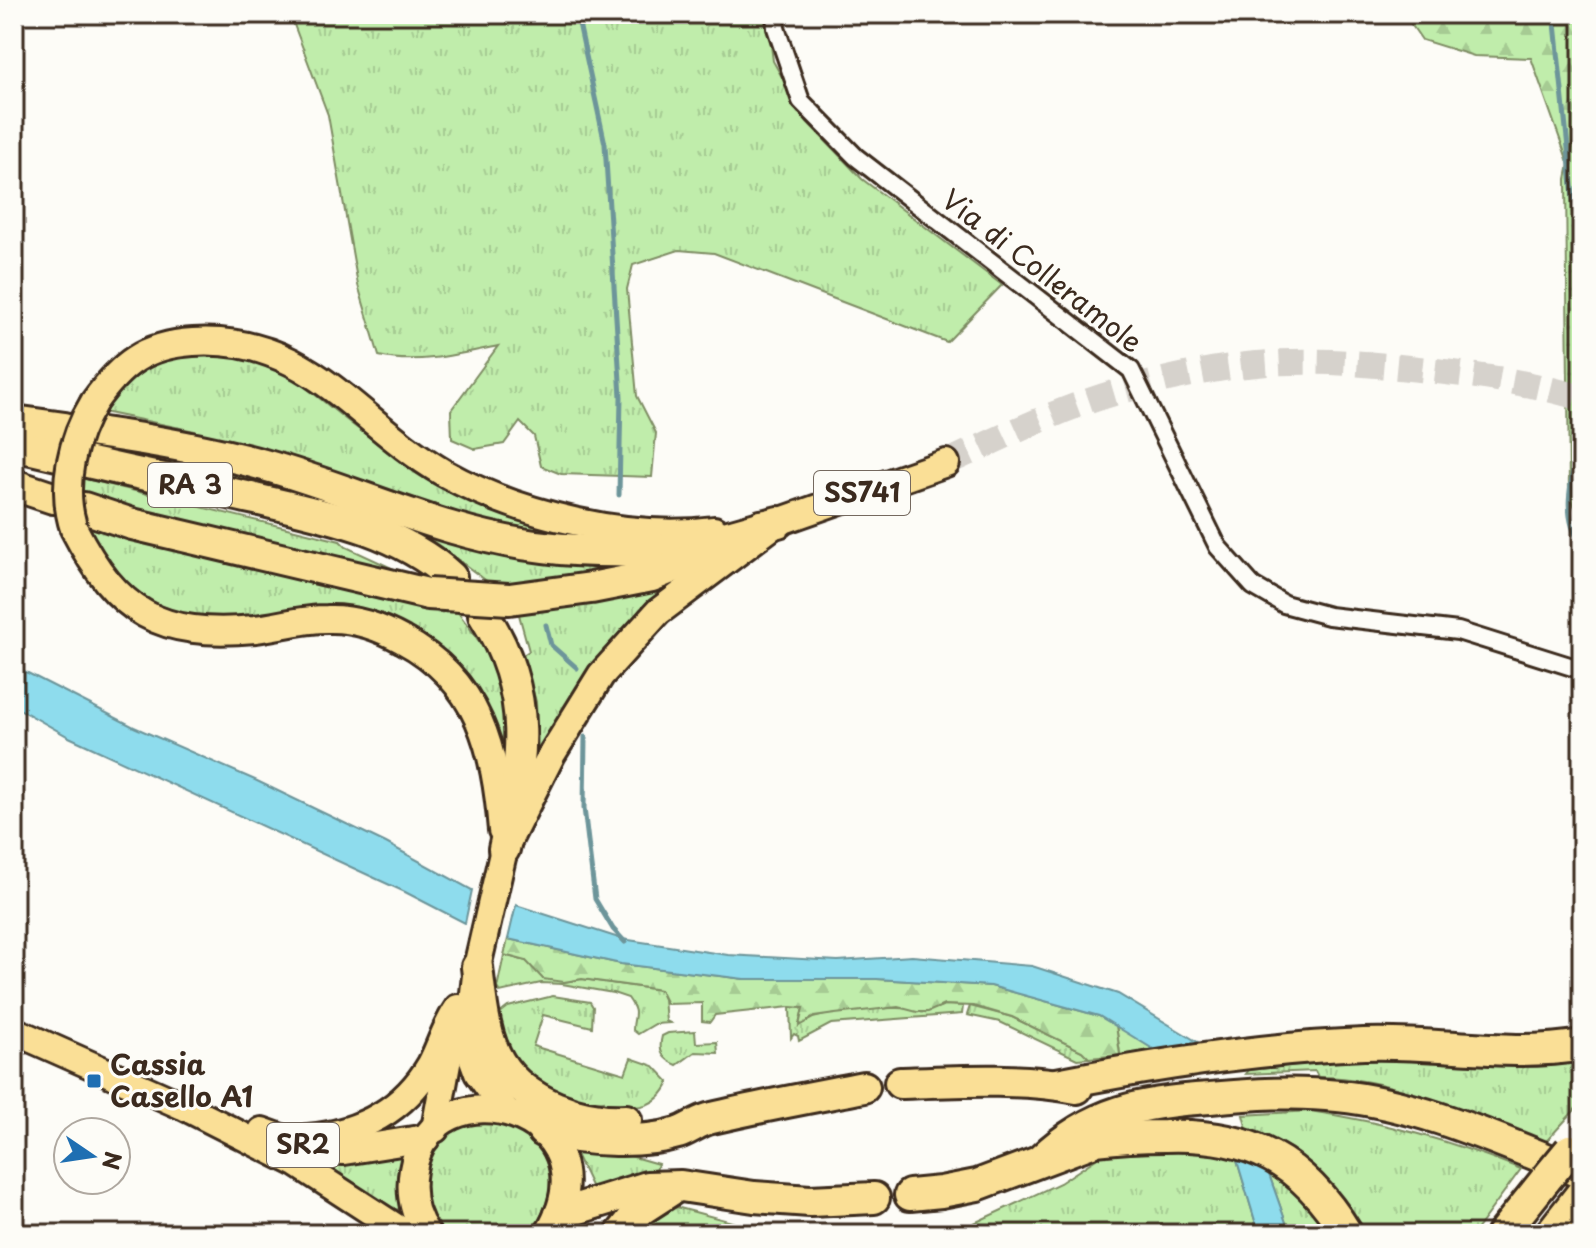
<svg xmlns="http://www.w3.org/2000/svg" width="1596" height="1248" font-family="'Playpen Sans',sans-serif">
  <defs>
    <pattern id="grass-tufts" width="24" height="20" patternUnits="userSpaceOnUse" patternTransform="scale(2)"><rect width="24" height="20" fill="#c0edab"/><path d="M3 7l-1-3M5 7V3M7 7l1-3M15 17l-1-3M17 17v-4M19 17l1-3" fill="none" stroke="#a6cb93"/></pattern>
    <pattern id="forest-firs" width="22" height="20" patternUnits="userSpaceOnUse" patternTransform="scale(2)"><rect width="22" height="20" fill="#c0edab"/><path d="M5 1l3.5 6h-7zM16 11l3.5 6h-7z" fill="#a6cb93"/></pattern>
    <pattern id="park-dots" width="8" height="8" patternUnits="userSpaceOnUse" patternTransform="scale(2)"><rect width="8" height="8" fill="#c0edab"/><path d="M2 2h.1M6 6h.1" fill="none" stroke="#a6cb93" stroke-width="1.8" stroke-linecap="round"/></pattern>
  </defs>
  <rect width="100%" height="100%" fill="#fdfcf7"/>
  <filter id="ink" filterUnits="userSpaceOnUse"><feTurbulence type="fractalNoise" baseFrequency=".0125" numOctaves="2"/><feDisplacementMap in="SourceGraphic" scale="16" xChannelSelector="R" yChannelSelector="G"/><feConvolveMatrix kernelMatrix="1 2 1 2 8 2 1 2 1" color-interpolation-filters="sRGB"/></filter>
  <g filter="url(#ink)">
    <g fill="url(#grass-tufts)" stroke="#7e8c64" stroke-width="2">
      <path d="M 290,14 L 767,14 L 773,61 L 807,122 L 862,179 L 1002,285 L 947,342 L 714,253 L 679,250 L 633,265 L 627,289 L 637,396 L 656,433 L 652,477 L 561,474 L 541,466 L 534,436 L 520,422 L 504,444 L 475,449 L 452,439 L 451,410 L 498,346 C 460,354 417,365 379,356 L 358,285 L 328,115 Z"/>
      <path d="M 206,350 C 218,351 232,351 243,354 C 294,369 328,409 371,438 C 431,477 496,513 565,532 L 566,536 L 495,527 L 195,436 L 195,431 L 103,412 C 131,367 156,359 206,350 Z"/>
      <path d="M 91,442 L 182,456 L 360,508 L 88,449 Z"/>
      <path d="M 82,478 L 340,541 L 346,547 L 409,576 L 81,501 Z"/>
      <path d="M 84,525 L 214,558 L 456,610 C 503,669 506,694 508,767 L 416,634 L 200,618 C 135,603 116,581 84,525 Z"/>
      <path d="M 412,529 L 652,567 L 499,586 L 488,582 L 437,544 Z"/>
      <path d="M 689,573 L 538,756 L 536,702 L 523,655 L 529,651 L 518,611 Z"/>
      <path d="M 504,955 L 526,961 L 564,982 L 582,979 L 660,990 L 664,999 L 666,1021 L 670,1023 L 655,1024 L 638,1034 L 633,1030 C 633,1014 640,1015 628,998 L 613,993 L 562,984 L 541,983 L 500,992 L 497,988 Z"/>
      <path d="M 553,996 L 590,1002 L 593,1007 L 592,1027 L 543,1015 L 533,1046 L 625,1074 L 631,1058 L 654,1066 L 669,1082 C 656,1111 633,1108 604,1107 L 604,1101 L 589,1103 L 563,1097 L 521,1069 L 510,1058 L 495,1017 L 508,1007 Z"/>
      <path d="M 944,1005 L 963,1006 L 962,1014 L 831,1024 L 799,1041 L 798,1036 L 794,1034 L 791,1038 L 790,1007 L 803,1008 L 799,1024 C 806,1023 810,1018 817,1017 C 840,1010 870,1009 894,1008 C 917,1007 918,1016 944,1005 Z"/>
      <path d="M 970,1006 L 1012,1017 L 1082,1051 L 1089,1058 L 1077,1059 L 1000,1022 L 967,1015 Z"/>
      <path d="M 1116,1025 L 1158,1052 L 1120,1055 Z"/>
      <path d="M 695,1031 L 696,1043 L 717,1042 L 718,1053 L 695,1052 L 677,1065 C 662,1059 658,1051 662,1036 L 668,1033 Z"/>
      <path d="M 1582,1055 L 1582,1102 L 1541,1147 C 1471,1114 1397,1077 1318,1077 L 1315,1071 L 1246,1074 L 1249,1070 L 1387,1056 Z"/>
      <path d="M 1310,1111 C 1384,1122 1452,1141 1521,1169 L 1473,1234 L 1367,1234 C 1340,1187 1302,1143 1247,1130 L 1243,1115 Z"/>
      <path d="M 474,1122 C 482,1122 491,1121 499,1122 C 554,1131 565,1199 527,1234 L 446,1234 C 405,1196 423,1138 474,1122 Z"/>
      <path d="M 1187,1144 L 1235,1154 L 1259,1234 L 914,1234 L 970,1225 L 1060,1183 L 1108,1151 Z"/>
      <path d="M 288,1148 L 402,1153 L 397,1175 L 399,1209 L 393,1210 L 282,1153 Z"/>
      <path d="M 573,1148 L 609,1150 L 658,1164 L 656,1171 L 594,1187 L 591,1186 Z"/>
      <path d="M 1266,1166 L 1276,1170 L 1336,1234 L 1290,1234 Z"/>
      <path d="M 676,1207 L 777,1234 L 696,1234 L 693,1228 L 685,1227 L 668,1234 L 639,1234 L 664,1213 Z"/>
    </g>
    <g fill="url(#forest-firs)" stroke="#7e8c64" stroke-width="2">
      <path d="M 1404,14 L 1582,14 L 1582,141 L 1572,173 L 1531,58 L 1474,56 L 1422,40 Z"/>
      <path d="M 508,939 L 621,964 L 744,979 L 877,979 L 991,986 L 1099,1016 L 1116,1025 L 1120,1055 L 1089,1058 L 1082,1051 L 1012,1017 L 974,1006 L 944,1005 L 928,1012 L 917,1012 L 898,1007 L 835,1014 L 814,1017 L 799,1026 L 803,1008 L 790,1007 L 715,1015 L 710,1022 L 702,1021 L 702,1003 L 667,1004 L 660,990 L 582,979 L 564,982 L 543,979 L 526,961 L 504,955 Z"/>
    </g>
    <path fill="url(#park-dots)" stroke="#7e8c64" stroke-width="2" d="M 1582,100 L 1582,527 L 1569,491 L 1566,179 Z"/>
    <g fill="#8edced" stroke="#6d959a" stroke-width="2">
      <path d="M 14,666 L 134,727 L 255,780 L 386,843 L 472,890 L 465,923 L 405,892 L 69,737 L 14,706 Z"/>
      <path d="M 516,905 L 622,939 L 728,955 L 838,961 L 912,956 L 1032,966 L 1118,994 L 1206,1047 L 1158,1052 L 1099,1016 L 991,986 L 877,979 L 744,979 L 621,964 L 508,939 Z"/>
      <path d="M 1235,1154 L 1266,1166 L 1290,1234 L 1259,1234 Z"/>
    </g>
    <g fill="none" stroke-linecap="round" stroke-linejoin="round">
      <g stroke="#6d959a" stroke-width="5">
        <path d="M 577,14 L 605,144 L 621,397 L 619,495"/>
        <path d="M 1554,14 L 1582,282"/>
        <path d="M 1582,434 C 1575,467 1557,515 1582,544"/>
        <path d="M 546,625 L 551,645 L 577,668"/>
        <path d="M 585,737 L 584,808 L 595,899 L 613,929 L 625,942"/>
      </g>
      <path stroke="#d6d2cc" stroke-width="26" stroke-dasharray="26 13" stroke-linecap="butt" d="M 946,463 C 1001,438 1056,410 1114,393 C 1161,380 1209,368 1257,364 C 1308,359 1358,363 1409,368 C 1467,374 1526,381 1582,398"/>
      <g stroke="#3b2a1e" stroke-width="22">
        <path id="street" d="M 775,14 L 776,28 L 801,101 L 856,157 L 1131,370 L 1218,547 L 1253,586 L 1284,604 L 1329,616 L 1458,631 L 1582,670"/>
      </g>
      <g stroke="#3b2a1e" stroke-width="32">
        <g id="primary">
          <path d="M 94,402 C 121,364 145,345 193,342 C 310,335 354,421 444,473 C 519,515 629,541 714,530"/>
          <path d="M 761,524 L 778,522 L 946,463"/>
          <path d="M 74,529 C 117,613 160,638 255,629 C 279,626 303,619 327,619 C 354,618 380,627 403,640 C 480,681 495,750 502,830"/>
          <path d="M 14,1031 L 183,1106 L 298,1164 L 406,1234"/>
          <path d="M 505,1110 L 478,1073 L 471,1054 L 469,1036 L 477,967 L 504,849 L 552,754 L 601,675 L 658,612 L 771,527"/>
          <path d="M 435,1129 L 451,1042"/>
          <path d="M 262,1131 L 315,1150 L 344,1151 L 426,1138"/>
          <path d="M 308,1138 C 360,1133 404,1110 431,1064 C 441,1045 445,1027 458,1008"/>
          <path d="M 427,1234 C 413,1214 409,1193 413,1170 C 431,1059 621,1112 548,1234"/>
        </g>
      </g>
      <g stroke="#3b2a1e" stroke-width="36">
        <g id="highway">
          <path d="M 14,421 L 65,428"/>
          <path d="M 96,432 C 153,440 209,450 264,465 C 358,491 446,536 544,547 C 582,552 653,554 690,546 C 720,539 749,530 778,522"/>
          <path d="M 14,445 L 57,455"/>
          <path d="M 87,462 C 143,475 199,486 255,499 C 324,515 398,529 451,577"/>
          <path d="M 14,485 L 53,498"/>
          <path d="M 84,508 L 132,524 L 428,594"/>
          <path d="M 509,599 L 591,588 L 652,576 L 707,553"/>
          <path d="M 484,615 C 535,694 523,763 504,849"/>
          <path d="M 477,967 C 481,998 483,1036 500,1063 C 525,1103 582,1122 626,1120"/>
          <path d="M 900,1083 C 954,1081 1024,1077 1077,1088"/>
          <path d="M 1057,1084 C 1158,1064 1261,1048 1364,1044 C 1438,1041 1509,1058 1582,1045"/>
          <path d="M 543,1131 C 583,1140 638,1145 678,1133 C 690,1129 700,1120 712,1118 C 762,1106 813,1097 864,1087"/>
          <path d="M 1042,1159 C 1093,1111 1142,1102 1210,1098 C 1252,1094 1295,1091 1338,1096 C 1422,1104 1504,1143 1582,1173"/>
          <path d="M 910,1195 L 941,1192 L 977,1185 L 1097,1140 C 1120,1137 1142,1136 1165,1136 C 1250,1133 1303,1161 1347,1234"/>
          <path d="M 560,1214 L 647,1187 L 681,1186 L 754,1197 L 810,1201 L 874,1198"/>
          <path d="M 621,1234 L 640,1210 L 671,1190"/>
          <path d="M 1502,1234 L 1546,1179"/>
          <path d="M 1550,1234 L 1582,1193"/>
        </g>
      </g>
      <use href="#street" stroke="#fdfcf7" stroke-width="16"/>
      <use href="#primary" stroke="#fadf96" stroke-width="26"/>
      <use href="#highway" stroke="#fadf96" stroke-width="30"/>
      <g stroke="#3b2a1e" stroke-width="32" stroke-linecap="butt">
        <path id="primary-bridge" d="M 74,529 C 60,487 72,438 94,402"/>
      </g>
      <g stroke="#3b2a1e" stroke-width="36" stroke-linecap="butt">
        <g id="highway-bridge">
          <path d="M 428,594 L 509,599"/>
          <path d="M 1546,1179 L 1570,1150"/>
        </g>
      </g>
      <use href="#primary-bridge" stroke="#fadf96" stroke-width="26"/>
      <use href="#highway-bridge" stroke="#fadf96" stroke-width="30"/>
    </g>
  </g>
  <rect fill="#1f6fb2" stroke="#fdfcf7" stroke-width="3" x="86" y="1073" width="16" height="16" rx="4"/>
  <g text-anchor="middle" stroke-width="6" stroke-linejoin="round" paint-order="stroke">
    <g fill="#fdfcf7" stroke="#75695f" stroke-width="2">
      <rect x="148" y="463" width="84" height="44" rx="6"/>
      <rect x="814" y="471" width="96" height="44" rx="6"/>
      <rect x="267" y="1123" width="72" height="44" rx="6"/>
    </g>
    <g font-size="26" font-weight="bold" fill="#3b2a1e">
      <text x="190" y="494">RA 3</text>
      <text x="862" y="502">SS741</text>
      <text x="303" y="1154">SR2</text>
    </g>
    <g font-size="28" fill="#3b2a1e" stroke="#fdfcf7">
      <text transform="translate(1042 271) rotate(38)" y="10">Via di Colleramole</text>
    </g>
    <g font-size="28" font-weight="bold" fill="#3b2a1e" stroke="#fdfcf7" text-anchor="start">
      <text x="110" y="1075">Cassia<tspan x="110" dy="32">Casello A1</tspan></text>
    </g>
  </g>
  <rect width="1596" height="1248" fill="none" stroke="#fdfcf7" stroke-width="48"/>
  <rect x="24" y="24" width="1548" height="1200" fill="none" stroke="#3b2a1e" stroke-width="3" filter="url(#ink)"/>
  <g transform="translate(92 1156) rotate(103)"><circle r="38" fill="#fdfcf7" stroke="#afa8a0" stroke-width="2"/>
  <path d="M0-6L14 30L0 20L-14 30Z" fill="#1f6fb2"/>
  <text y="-12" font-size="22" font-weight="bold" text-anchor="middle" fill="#3b2a1e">N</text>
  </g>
</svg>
